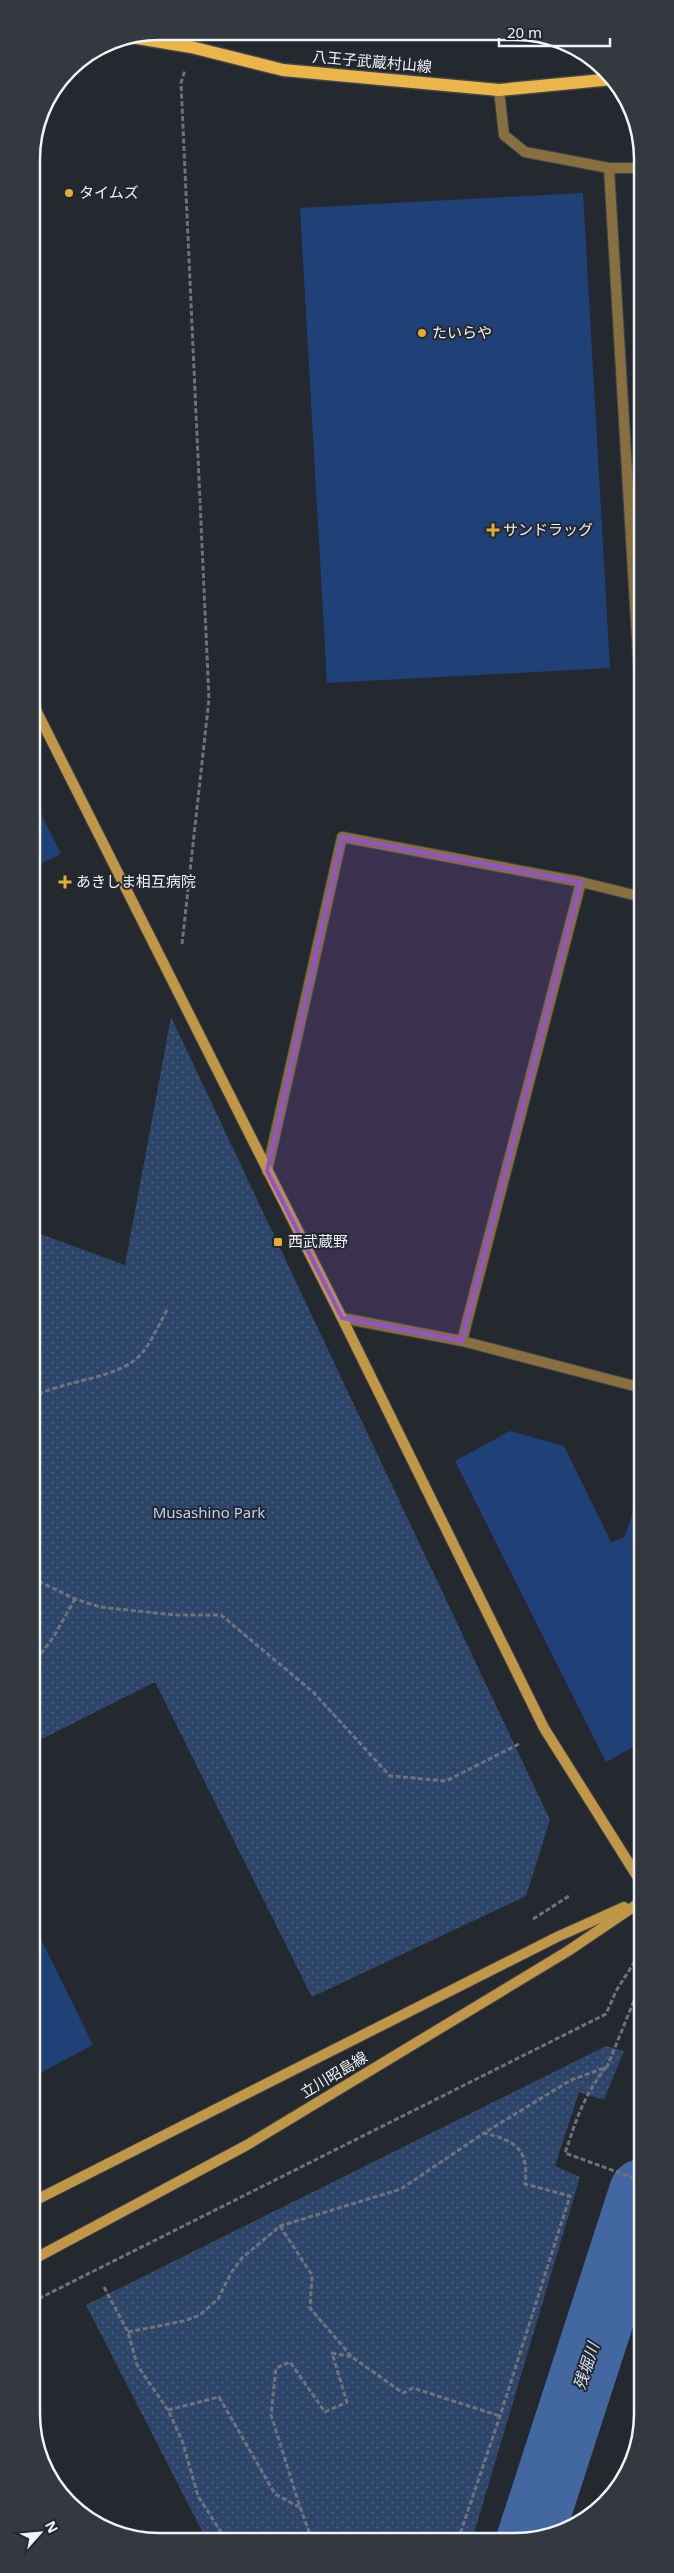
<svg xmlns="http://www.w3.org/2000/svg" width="674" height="2573" font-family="'Noto Sans','Noto Sans JP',sans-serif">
  <defs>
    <pattern id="park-dots" width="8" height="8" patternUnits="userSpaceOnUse" patternTransform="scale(1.25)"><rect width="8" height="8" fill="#2e456a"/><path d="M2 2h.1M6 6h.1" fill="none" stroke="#4d6080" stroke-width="1.8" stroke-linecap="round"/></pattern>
  </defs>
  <rect width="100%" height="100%" fill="#24282f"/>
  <g fill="url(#park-dots)">
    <path d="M 171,1017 L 550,1820 L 526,1896 L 312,1997 L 155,1682 L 32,1744 L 32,1231 L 125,1265 Z"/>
    <path d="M 606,2046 L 624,2051 L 604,2100 L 579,2092 L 555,2166 L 580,2177 L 472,2540 L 206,2539 L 86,2305 Z"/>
  </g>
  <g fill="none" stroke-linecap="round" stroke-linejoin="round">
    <path stroke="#4367a0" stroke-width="66" d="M 529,2541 L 642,2192"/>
  </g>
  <g fill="#1f4177">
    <path d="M 583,193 L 610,668 L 327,683 L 300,208 Z"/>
    <path d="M 32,796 L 61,854 L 32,868 Z"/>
    <path d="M 510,1431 L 564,1446 L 611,1542 L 625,1537 L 642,1481 L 642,1742 L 606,1762 L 455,1461 Z"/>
    <path d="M 32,1921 L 93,2045 L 32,2077 Z"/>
  </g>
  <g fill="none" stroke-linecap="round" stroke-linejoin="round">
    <g stroke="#41444b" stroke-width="12">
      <g id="street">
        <path d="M 157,32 L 158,42"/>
        <path d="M 499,90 L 504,135 L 525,152 L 609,168 L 642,168"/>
        <path d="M 609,168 L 641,707"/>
        <path d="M 267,1171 L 342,837 L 581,882 L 642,897"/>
        <path d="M 342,1318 L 462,1341 L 642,1388"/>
        <path d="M 462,1341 L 581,882"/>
      </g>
    </g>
    <g stroke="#41444b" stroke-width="12">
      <g id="secondary">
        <path d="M 32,702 L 342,1318 L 544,1728 L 642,1884"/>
        <path d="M 32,2202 L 557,1937 L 624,1907"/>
        <path d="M 32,2260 L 247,2145 L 568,1951 L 642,1901"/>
      </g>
    </g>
    <g stroke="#41444b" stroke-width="15">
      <path id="primary" d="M 131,37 L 191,47 L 283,70 L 499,90 L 613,79"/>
    </g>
    <g stroke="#6f7379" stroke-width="3" stroke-dasharray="5 2.5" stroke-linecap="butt">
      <path d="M 182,944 L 209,699 L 181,83 L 185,70"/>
      <path d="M 32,1398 C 63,1379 120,1380 142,1353 C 152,1341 159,1324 167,1310"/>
      <path d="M 32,1578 L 75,1599 L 100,1607 L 175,1615 L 221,1615 L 313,1692 L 390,1776 L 446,1781 L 521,1743"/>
      <path d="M 32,1666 L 54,1636 L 75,1599"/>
      <path d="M 533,1919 L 569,1896"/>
      <path d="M 606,2067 C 583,2097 577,2118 565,2153 L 642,2181"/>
      <path d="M 280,2226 L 312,2275 L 310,2308 L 352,2357 L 403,2393 L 413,2388 L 500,2416"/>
      <path d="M 104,2287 L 128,2332 L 137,2365 L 168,2410 L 182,2440 L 198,2496 L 226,2540"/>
      <path d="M 32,2302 L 606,2014 L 616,1991 L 637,1958 L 642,1956"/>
      <path d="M 128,2332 L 184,2321 L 200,2315 L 218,2299 L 231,2273 L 242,2258 L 280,2226 L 401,2189 L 484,2133"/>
      <path d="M 168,2410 L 219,2397 L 275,2494 L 299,2507"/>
      <path d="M 628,2471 L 641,2427"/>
      <path d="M 312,2540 L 300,2507 L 271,2415 L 276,2368 L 290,2362 L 325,2412 L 347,2402 L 332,2353 L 352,2357"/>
      <path d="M 458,2540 L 500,2416 L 570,2196 L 525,2184 C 529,2148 515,2141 484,2133 L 571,2080 L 607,2067 L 642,1981"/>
    </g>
    <use href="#street" stroke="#886f40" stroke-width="10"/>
    <use href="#secondary" stroke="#bf9747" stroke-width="10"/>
    <use href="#primary" stroke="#eab649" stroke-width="12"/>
  </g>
  <path fill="#9254ca" fill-opacity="0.2" stroke="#9254ca" stroke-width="4" stroke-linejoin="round" d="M 342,837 L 581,882 L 462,1341 L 342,1318 L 267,1171 Z"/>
  <g fill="#e4ae35" stroke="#24282f" stroke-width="2">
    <circle cx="69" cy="193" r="5"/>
    <circle cx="422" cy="333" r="5"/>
    <path d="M490.5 522.5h5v5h5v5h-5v5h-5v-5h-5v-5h5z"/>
    <path d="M62.5 874.5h5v5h5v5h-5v5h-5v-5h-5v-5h5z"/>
    <rect x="273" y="1237" width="10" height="10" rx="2.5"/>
  </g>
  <g text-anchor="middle" stroke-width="4" stroke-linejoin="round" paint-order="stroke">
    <g font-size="15" fill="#f0f3f7" stroke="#24282f">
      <text transform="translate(372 62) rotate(5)" y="5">八王子武蔵村山線</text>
      <text transform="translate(334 2075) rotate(-31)" y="5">立川昭島線</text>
    </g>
    <g font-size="15" fill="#f0f3f7" stroke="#24282f" text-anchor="start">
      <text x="79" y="198">タイムズ</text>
      <text x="432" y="338">たいらや</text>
      <text x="503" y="535">サンドラッグ</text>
      <text x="76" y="887">あきしま相互病院</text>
      <text x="288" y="1247">西武蔵野</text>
    </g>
    <g font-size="15" fill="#bdd2f4" stroke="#24282f">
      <text x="209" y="1518">Musashino Park</text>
    </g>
    <g font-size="16" font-style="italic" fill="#d7e2f3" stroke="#24282f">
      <text transform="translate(586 2366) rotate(-72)" y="6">残堀川</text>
    </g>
  </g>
  <path d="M0 0H674V2573H0ZM159 40H515A119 119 0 0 1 634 159V2414A119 119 0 0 1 515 2533H159A119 119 0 0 1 40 2414V159A119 119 0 0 1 159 40Z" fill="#34383f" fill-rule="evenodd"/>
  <path fill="none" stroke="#f0f3f7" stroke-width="2.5" d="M159 40H515A119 119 0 0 1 634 159V2414A119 119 0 0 1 515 2533H159A119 119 0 0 1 40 2414V159A119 119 0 0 1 159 40Z"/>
  <g transform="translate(40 2533) rotate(63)" stroke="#24282f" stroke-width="4" paint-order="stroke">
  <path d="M0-4L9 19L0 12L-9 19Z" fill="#f0f3f7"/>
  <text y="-8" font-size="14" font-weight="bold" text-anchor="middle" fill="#f0f3f7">N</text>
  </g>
  <path d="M499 38v8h111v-8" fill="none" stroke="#f0f3f7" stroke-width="2.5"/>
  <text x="507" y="38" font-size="15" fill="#f0f3f7" stroke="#24282f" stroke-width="4" paint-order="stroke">20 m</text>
</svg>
